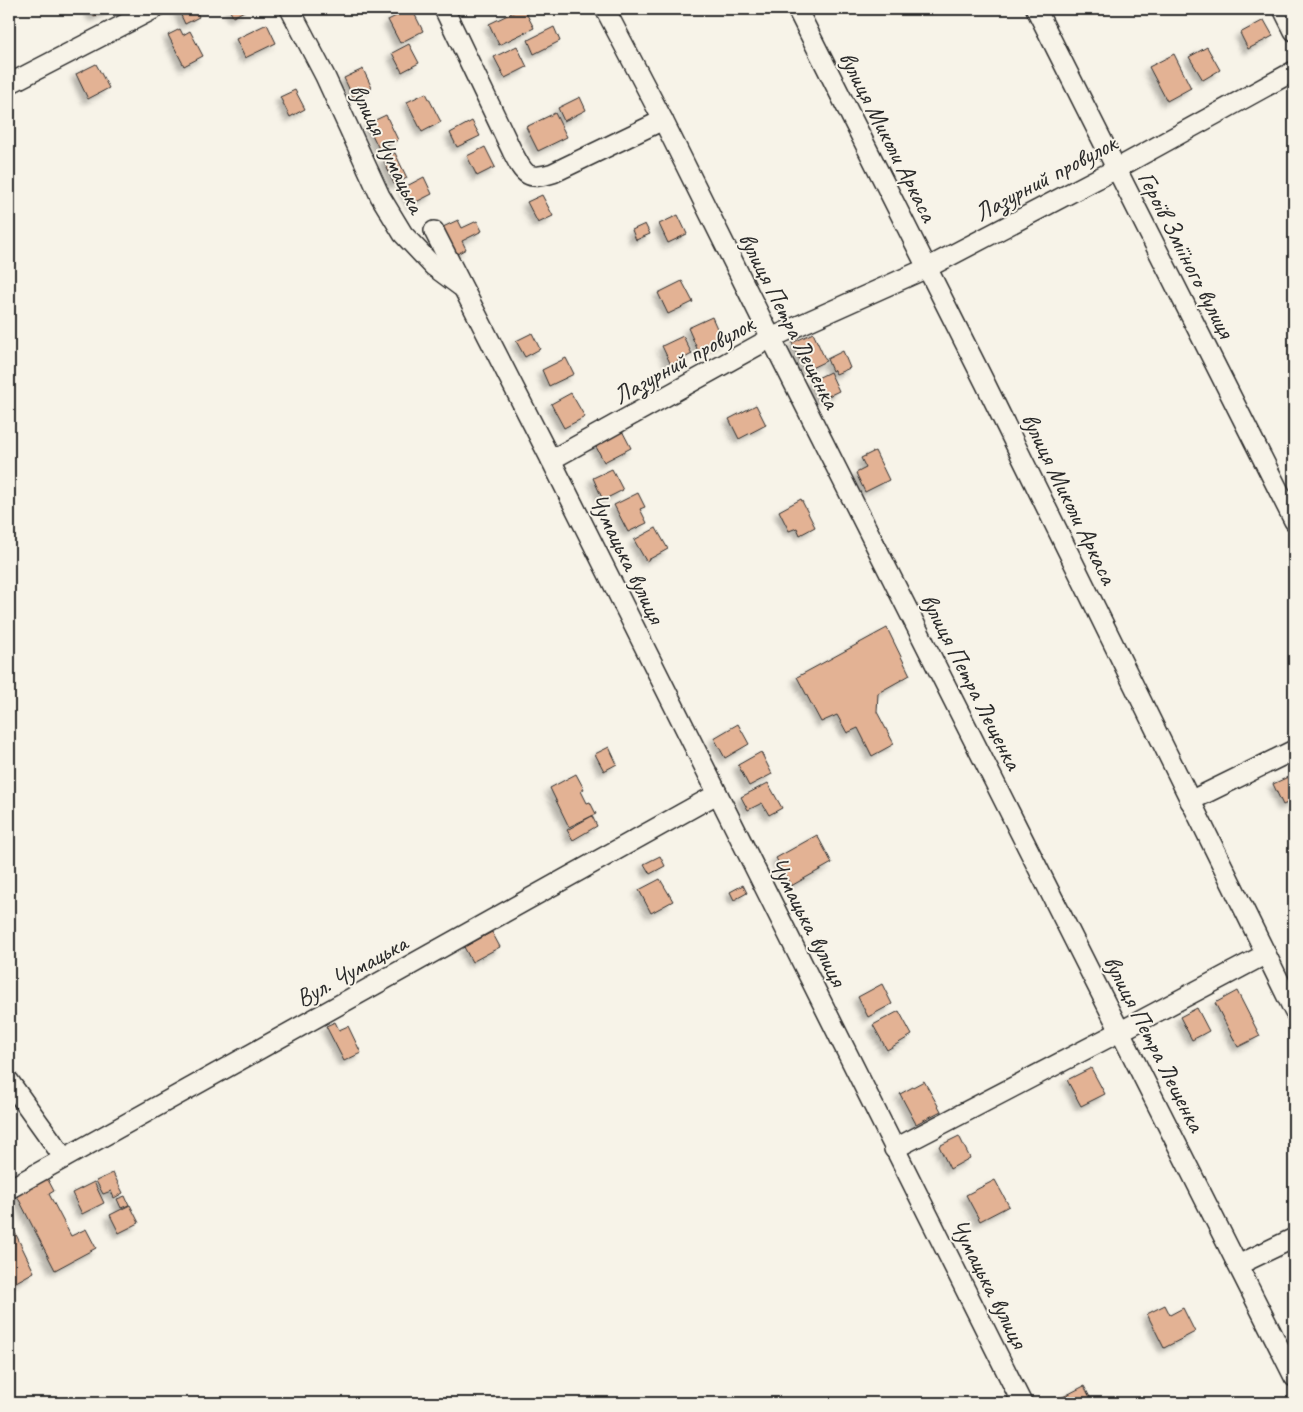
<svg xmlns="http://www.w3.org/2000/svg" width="1303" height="1412" font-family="Caveat,sans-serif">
  <defs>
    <filter id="shadow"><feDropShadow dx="-4.5" dy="4.5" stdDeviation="2.5" flood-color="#0004"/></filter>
  </defs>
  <rect width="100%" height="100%" fill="#f7f3e8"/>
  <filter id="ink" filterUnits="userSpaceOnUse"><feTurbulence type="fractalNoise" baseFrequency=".02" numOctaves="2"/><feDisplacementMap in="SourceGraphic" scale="10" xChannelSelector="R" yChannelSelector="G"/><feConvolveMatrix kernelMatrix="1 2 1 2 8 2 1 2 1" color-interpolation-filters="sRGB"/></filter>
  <g filter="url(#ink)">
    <g fill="#e3b294" stroke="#2b2b2b" filter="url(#shadow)">
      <path d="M 89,9 L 111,9 L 94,17 Z"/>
      <path d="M 178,9 L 196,9 L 199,17 L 185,24 Z"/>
      <path d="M 229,9 L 248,9 L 233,17 Z"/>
      <path d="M 410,9 L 412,9 L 423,31 L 400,43 L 388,20 Z"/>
      <path d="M 520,9 L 524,9 L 534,28 L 499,45 L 489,24 Z"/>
      <path d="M 1264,20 L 1273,36 L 1248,49 L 1240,33 Z"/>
      <path d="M 267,24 L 276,43 L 245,58 L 236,39 Z"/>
      <path d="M 554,27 L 560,41 L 534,54 L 528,40 Z"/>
      <path d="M 180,29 L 183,35 L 190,31 L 203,56 L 184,66 L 168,35 Z"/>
      <path d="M 409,44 L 419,63 L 402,72 L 392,53 Z"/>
      <path d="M 517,46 L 527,67 L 505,78 L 494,57 Z"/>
      <path d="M 1207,47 L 1220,70 L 1203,80 L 1189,57 Z"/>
      <path d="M 1174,54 L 1191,88 L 1167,101 L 1149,67 Z"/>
      <path d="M 96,64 L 109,88 L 88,99 L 76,74 Z"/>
      <path d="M 363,69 L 372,88 L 353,97 L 344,78 Z"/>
      <path d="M 295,90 L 305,109 L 290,117 L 280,97 Z"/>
      <path d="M 426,93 L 441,122 L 422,132 L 407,102 Z"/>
      <path d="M 580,97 L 586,110 L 564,121 L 558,108 Z"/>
      <path d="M 555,113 L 567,137 L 538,151 L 526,127 Z"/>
      <path d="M 386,115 L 398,140 L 379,149 L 367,124 Z"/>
      <path d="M 472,121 L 480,136 L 457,147 L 450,133 Z"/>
      <path d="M 485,147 L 495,167 L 477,176 L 467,156 Z"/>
      <path d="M 395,153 L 407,178 L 394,184 L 383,159 Z"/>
      <path d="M 424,177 L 432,194 L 412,204 L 403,188 Z"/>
      <path d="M 542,195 L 553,216 L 538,223 L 527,202 Z"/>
      <path d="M 678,215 L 687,234 L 668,243 L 659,224 Z"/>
      <path d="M 458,220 L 462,228 L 477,221 L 482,231 L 462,241 L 466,249 L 457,254 L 443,227 Z"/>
      <path d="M 645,224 L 650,234 L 636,240 L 632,230 Z"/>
      <path d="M 682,281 L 693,302 L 668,314 L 658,293 Z"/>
      <path d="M 712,317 L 723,342 L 699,353 L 688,328 Z"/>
      <path d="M 532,333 L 540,349 L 525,357 L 516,341 Z"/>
      <path d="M 813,333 L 826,361 L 805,371 L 792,343 Z"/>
      <path d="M 683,336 L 692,354 L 671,365 L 662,346 Z"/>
      <path d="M 843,351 L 850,368 L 836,374 L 834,370 L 832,371 L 827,359 Z"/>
      <path d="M 566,358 L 574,374 L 549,386 L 542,370 Z"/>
      <path d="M 830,372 L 839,391 L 820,400 L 811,381 Z"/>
      <path d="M 571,393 L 585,417 L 564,428 L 551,404 Z"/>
      <path d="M 756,405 L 766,425 L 739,439 L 729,419 Z"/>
      <path d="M 619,425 L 631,448 L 604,462 L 592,439 Z"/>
      <path d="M 875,451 L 889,480 L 865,492 L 856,473 L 866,468 L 861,458 Z"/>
      <path d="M 612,469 L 623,490 L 603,500 L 593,478 Z"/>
      <path d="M 638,493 L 645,507 L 640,509 L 647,523 L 628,532 L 614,505 Z"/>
      <path d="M 801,499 L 815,527 L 800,535 L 797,528 L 789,531 L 779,511 Z"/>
      <path d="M 656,528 L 668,549 L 646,561 L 634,540 Z"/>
      <path d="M 887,628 L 910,675 L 878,693 L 877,712 L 894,744 L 872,756 L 858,728 L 847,733 L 837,715 L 821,722 L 797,677 Z"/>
      <path d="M 738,724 L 749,744 L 725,758 L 714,738 Z"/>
      <path d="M 609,747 L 617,764 L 604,771 L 595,754 Z"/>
      <path d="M 761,752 L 772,774 L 749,786 L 738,765 Z"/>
      <path d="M 576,774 L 584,789 L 581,791 L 587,803 L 590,802 L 596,814 L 569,827 L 550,788 Z"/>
      <path d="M 1288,777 L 1294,789 L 1294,800 L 1283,805 L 1273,784 Z"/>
      <path d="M 768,783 L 782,808 L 769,815 L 762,803 L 748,810 L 741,797 Z"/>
      <path d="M 592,816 L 597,826 L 573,840 L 567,830 Z"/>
      <path d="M 817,835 L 832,863 L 791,886 L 776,858 Z"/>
      <path d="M 660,856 L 665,866 L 650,874 L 644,864 Z"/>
      <path d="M 660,879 L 673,901 L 651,913 L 639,890 Z"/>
      <path d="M 743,885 L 747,893 L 734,900 L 730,892 Z"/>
      <path d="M 492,932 L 500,947 L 472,962 L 464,947 Z"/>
      <path d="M 882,984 L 892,1004 L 868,1017 L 858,997 Z"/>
      <path d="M 1237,991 L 1260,1036 L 1238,1047 L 1215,1003 Z"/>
      <path d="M 1197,1008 L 1209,1031 L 1192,1040 L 1180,1017 Z"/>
      <path d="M 899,1011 L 912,1035 L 887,1050 L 873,1025 Z"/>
      <path d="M 335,1022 L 339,1030 L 348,1026 L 361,1053 L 344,1061 L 326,1026 Z"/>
      <path d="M 1091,1068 L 1105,1094 L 1081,1106 L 1067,1080 Z"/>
      <path d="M 924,1081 L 941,1111 L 916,1124 L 900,1094 Z"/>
      <path d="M 959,1136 L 970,1158 L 950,1169 L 939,1146 Z"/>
      <path d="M 113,1173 L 123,1193 L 114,1198 L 111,1191 L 103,1194 L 96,1181 Z"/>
      <path d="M 46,1176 L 54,1191 L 49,1194 L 71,1236 L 86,1229 L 96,1248 L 55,1270 L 15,1192 Z"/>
      <path d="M 995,1180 L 1009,1206 L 980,1221 L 966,1195 Z"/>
      <path d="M 94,1182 L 104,1203 L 82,1214 L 72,1193 Z"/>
      <path d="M 125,1196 L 129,1205 L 121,1208 L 117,1199 Z"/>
      <path d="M 130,1205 L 139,1223 L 119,1233 L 110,1215 Z"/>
      <path d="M 9,1220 L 34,1272 L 9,1286 Z"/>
      <path d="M 1165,1305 L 1170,1315 L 1183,1308 L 1195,1332 L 1164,1348 L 1147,1314 Z"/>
      <path d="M 1084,1386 L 1093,1403 L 1062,1403 L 1059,1399 Z"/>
    </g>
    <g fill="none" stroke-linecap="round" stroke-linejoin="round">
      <g stroke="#2b2b2b" stroke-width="22">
        <g id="minor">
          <path d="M 290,9 L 325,76 L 380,196 L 403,234 L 433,266 L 460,286"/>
          <path d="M 444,9 L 512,151 C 524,174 526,181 553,173 L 663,120"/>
          <path d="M 605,9 L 663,120 L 771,338 L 1294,1377"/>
          <path d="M 797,9 L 985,383 L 1294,1011"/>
          <path d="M 1036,9 L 1294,521"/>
          <path d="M 1283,9 L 1294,31"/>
          <path d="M 9,84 L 154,9"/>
          <path d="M 434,231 L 551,460 L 1022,1403"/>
          <path d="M 551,460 L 771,338 L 927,268 L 1116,169 L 1294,71"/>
          <path d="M 1190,801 L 1294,750"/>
          <path d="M 9,1081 L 64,1158"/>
          <path d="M 894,1149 L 1121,1031 L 1266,954"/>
          <path d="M 9,1189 L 717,794"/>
          <path d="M 1238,1265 L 1294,1238"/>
        </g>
      </g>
      <use href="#minor" stroke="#f7f3e8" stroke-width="19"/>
    </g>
  </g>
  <g text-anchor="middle" stroke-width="4" stroke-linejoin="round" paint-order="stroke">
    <g font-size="25" fill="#2b2b2b" stroke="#f7f3e8">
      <text transform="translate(889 136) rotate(63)" y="9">вулиця Миколи Аркаса</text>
      <text transform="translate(388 148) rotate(64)" y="9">вулиця Чумацька</text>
      <text transform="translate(1045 177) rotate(-28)" y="9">Лазурний провулок</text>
      <text transform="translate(1187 254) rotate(63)" y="9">Героїв Зміїного вулиця</text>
      <text transform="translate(790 320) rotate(63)" y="9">вулиця Петра Лещенка</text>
      <text transform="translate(683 359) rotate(-29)" y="9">Лазурний провулок</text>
      <text transform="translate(1070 498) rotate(64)" y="9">вулиця Миколи Аркаса</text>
      <text transform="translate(628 558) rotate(64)" y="9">Чумацька вулиця</text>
      <text transform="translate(972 681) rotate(63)" y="9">вулиця Петра Лещенка</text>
      <text transform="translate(809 921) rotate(63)" y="9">Чумацька вулиця</text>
      <text transform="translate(351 970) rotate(-29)" y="9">Вул. Чумацька</text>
      <text transform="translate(1155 1043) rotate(63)" y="9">вулиця Петра Лещенка</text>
      <text transform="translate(990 1283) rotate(63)" y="9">Чумацька вулиця</text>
    </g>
  </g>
  <rect width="1303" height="1412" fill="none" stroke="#f7f3e8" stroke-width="30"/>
  <rect x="15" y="15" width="1273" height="1382" fill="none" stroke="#2b2b2b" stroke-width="2" filter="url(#ink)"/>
</svg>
